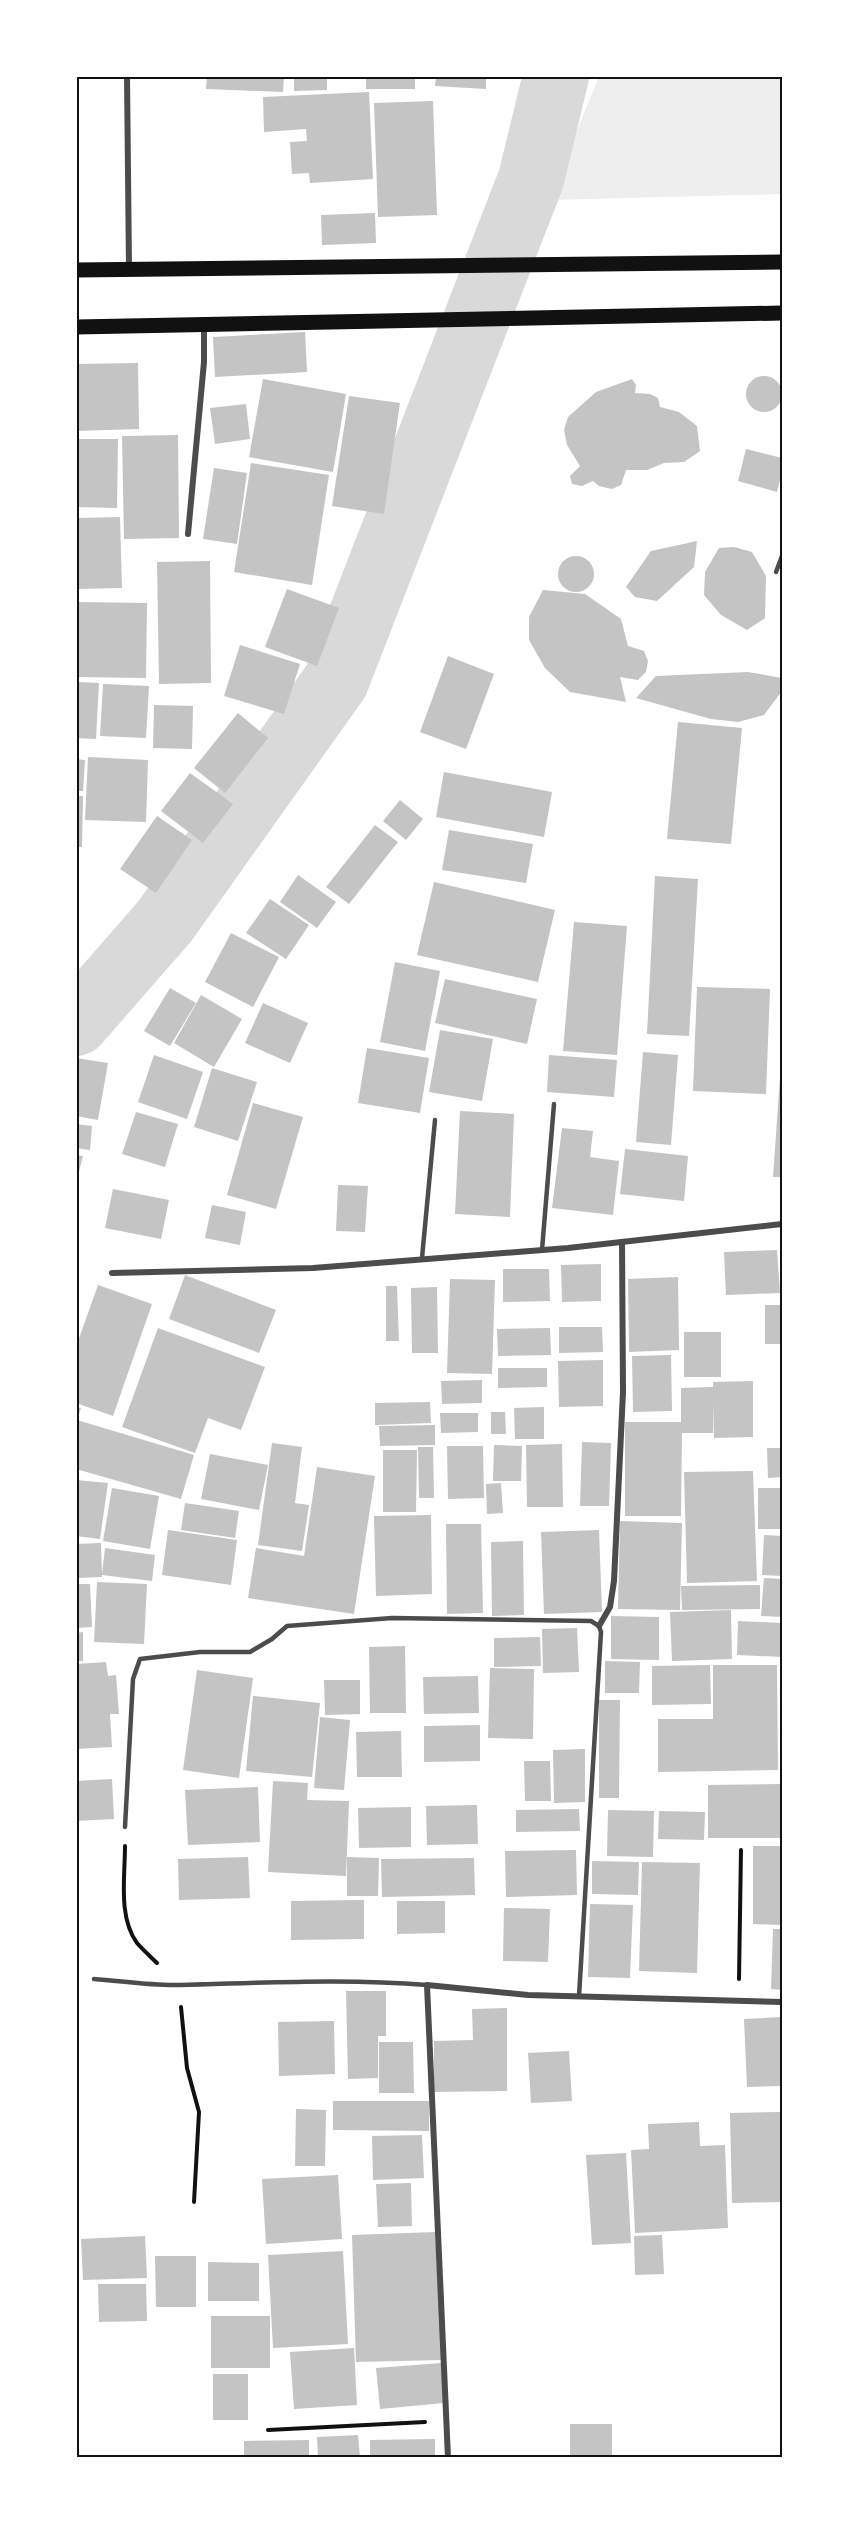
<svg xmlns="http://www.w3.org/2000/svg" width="859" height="2534" font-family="'Playfair Display',serif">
  <rect width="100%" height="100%" fill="#fff"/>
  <path fill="#eee" d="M 599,77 L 782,77 L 781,194 L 548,200 Z"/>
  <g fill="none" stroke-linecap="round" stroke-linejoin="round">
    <path stroke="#d9d9d9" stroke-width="66" d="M 76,1023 L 165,921 L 336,681 L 531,179 L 556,76"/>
  </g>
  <g fill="#c4c4c4">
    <path d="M 207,76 L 284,76 L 283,92 L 206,89 Z"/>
    <path d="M 294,76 L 327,76 L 327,90 L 294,91 Z"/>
    <rect x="366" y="76" width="49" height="13"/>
    <path d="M 436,76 L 486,76 L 486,89 L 435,86 Z"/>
    <path d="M 369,92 L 373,179 L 310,183 L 309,173 L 292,174 L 290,142 L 307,141 L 306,129 L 264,132 L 263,97 Z"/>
    <path d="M 433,101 L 437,215 L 378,217 L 374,103 Z"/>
    <path d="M 375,213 L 376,243 L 322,245 L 321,215 Z"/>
    <path d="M 305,332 L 307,372 L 215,377 L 213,337 Z"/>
    <path d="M 138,363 L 139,429 L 76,431 L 76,364 Z"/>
    <circle cx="764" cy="394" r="18"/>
    <path d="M 263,379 L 346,394 L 333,472 L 249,457 Z"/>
    <path d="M 632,379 L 636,385 L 635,393 L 650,394 L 658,398 L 660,407 L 679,412 L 697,426 L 700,451 L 684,462 L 664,463 L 647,470 L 626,470 L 621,485 L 612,489 L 599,486 L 593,481 L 582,486 L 572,484 L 570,476 L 580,466 L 567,445 L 564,430 L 568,417 L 596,392 Z"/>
    <path d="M 349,396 L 400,403 L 384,514 L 332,506 Z"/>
    <path d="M 246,404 L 250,439 L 215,444 L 210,408 Z"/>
    <path d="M 178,435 L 179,538 L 124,539 L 122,436 Z"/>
    <path d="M 76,439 L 118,439 L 117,508 L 76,507 Z"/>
    <path d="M 746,449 L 782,458 L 782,472 L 777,492 L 738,481 Z"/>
    <path d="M 251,463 L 329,475 L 312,585 L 234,572 Z"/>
    <path d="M 214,468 L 247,473 L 237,544 L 203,539 Z"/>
    <path d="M 120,517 L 122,588 L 76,589 L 76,518 Z"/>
    <path d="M 697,541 L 694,567 L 657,601 L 635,597 L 626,587 L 651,551 Z"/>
    <path d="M 734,547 L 752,552 L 766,576 L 765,618 L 747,630 L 721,615 L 704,595 L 705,572 L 719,548 Z"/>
    <circle cx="576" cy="574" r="18"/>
    <path d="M 210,561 L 211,683 L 159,684 L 157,562 Z"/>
    <path d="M 287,589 L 339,608 L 317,666 L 265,647 Z"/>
    <path d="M 543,590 L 585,594 L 621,619 L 628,646 L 644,651 L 648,661 L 646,672 L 638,680 L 620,677 L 626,702 L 570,692 L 545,668 L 529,640 L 529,617 Z"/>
    <path d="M 76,602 L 147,603 L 146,678 L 76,677 Z"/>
    <path d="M 240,645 L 300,664 L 284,714 L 224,696 Z"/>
    <path d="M 448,656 L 494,674 L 466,749 L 420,732 Z"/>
    <path d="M 748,672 L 782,678 L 782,691 L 764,715 L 738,722 L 711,719 L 636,698 L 656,676 Z"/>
    <path d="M 76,682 L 99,683 L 96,739 L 76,738 Z"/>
    <path d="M 103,684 L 149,686 L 146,738 L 100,736 Z"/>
    <path d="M 154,705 L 193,706 L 192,749 L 153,748 Z"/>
    <path d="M 238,713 L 268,738 L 225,793 L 194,768 Z"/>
    <path d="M 678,722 L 742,728 L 731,844 L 667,839 Z"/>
    <path d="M 88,757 L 148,760 L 146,822 L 85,820 Z"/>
    <path d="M 76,759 L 85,760 L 83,791 L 76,791 Z"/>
    <path d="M 444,772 L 552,792 L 544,837 L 436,817 Z"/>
    <path d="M 190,773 L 233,804 L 203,843 L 161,811 Z"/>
    <path d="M 76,796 L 83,796 L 82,847 L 76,847 Z"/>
    <path d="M 400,800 L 423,819 L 406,840 L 383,821 Z"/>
    <path d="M 157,816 L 192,840 L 156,893 L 120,869 Z"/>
    <path d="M 375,825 L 398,842 L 349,904 L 326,887 Z"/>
    <path d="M 449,830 L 533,844 L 526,883 L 442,870 Z"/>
    <path d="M 298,875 L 336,902 L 317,928 L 280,902 Z"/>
    <path d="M 655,876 L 698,879 L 689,1036 L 647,1034 Z"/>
    <path d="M 434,882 L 555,910 L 538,982 L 417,955 Z"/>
    <path d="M 270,899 L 309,925 L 286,959 L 246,933 Z"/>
    <path d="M 574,922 L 627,926 L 617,1055 L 563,1051 Z"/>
    <path d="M 231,933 L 279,957 L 253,1007 L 205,982 Z"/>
    <path d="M 395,962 L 440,971 L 425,1051 L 380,1042 Z"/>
    <path d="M 445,979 L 537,999 L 527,1044 L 435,1023 Z"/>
    <path d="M 697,987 L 770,989 L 766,1094 L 693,1091 Z"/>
    <path d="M 170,988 L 196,1003 L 170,1046 L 144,1031 Z"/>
    <path d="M 201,995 L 242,1019 L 214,1067 L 174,1043 Z"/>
    <path d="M 263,1003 L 308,1023 L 290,1063 L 245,1043 Z"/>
    <path d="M 440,1030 L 493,1039 L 482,1101 L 429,1092 Z"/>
    <path d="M 367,1048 L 429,1058 L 420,1113 L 358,1103 Z"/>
    <path d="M 643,1052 L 678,1055 L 671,1145 L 636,1142 Z"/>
    <path d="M 154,1055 L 203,1072 L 187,1119 L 138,1102 Z"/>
    <path d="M 549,1055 L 617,1060 L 614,1097 L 547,1092 Z"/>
    <path d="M 76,1058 L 108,1063 L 98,1120 L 76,1116 Z"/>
    <path d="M 781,1063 L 782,1063 L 782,1177 L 773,1177 Z"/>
    <path d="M 212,1068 L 257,1082 L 238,1141 L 194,1127 Z"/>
    <path d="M 253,1103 L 303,1117 L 276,1209 L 227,1195 Z"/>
    <path d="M 460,1111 L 514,1114 L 510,1217 L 455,1214 Z"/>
    <path d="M 136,1112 L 178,1124 L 165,1167 L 122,1154 Z"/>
    <path d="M 76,1124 L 92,1126 L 90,1150 L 76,1148 Z"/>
    <path d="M 562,1128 L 593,1131 L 590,1157 L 619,1161 L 613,1215 L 552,1208 Z"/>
    <path d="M 625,1149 L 688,1156 L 684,1201 L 620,1194 Z"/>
    <path d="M 76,1155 L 83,1156 L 77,1179 L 76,1179 Z"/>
    <path d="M 338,1185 L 368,1186 L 365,1232 L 336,1231 Z"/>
    <path d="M 113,1189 L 169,1200 L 161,1239 L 105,1228 Z"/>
    <path d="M 212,1205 L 246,1212 L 240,1245 L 205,1238 Z"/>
    <path d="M 777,1250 L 780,1293 L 726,1295 L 724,1252 Z"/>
    <path d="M 601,1264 L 601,1301 L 562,1302 L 561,1265 Z"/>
    <path d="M 503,1269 L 549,1269 L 550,1301 L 503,1302 Z"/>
    <path d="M 185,1275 L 276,1310 L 259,1353 L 169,1319 Z"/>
    <path d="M 678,1277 L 679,1350 L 629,1352 L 628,1279 Z"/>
    <path d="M 450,1279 L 495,1280 L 492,1374 L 447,1373 Z"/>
    <path d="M 98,1285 L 152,1304 L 113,1416 L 76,1403 L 76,1347 Z"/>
    <path d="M 386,1286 L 397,1286 L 399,1341 L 386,1341 Z"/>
    <path d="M 437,1287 L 438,1353 L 412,1353 L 411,1288 Z"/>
    <rect x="765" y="1305" width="17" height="39"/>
    <path d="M 559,1327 L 602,1327 L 603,1352 L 559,1353 Z"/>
    <path d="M 158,1328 L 265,1367 L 241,1430 L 208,1418 L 195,1453 L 122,1427 Z"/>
    <path d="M 550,1328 L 551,1355 L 498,1356 L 497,1329 Z"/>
    <rect x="684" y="1332" width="37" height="45"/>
    <path d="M 671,1355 L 672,1411 L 633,1412 L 632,1356 Z"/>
    <path d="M 603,1360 L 603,1406 L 559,1407 L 558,1361 Z"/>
    <path d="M 498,1368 L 547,1368 L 547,1387 L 498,1388 Z"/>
    <path d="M 482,1380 L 482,1403 L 442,1404 L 441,1381 Z"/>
    <path d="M 753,1381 L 753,1437 L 714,1438 L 713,1403 L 713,1433 L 682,1433 L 681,1516 L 625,1516 L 625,1422 L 681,1422 L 681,1388 L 713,1387 L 713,1382 Z"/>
    <path d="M 430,1402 L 431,1423 L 375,1425 L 375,1403 Z"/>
    <path d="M 76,1407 L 81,1408 L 77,1420 L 194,1455 L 181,1499 L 76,1469 Z"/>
    <path d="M 544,1407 L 544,1439 L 515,1439 L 514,1408 Z"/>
    <path d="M 491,1412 L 505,1412 L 506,1434 L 491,1434 Z"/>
    <path d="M 440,1413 L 478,1413 L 478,1432 L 441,1433 Z"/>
    <path d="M 435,1425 L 435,1445 L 380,1446 L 379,1426 Z"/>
    <path d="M 582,1442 L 611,1443 L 609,1506 L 580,1506 Z"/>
    <path d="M 272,1443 L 302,1447 L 295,1503 L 309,1505 L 302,1551 L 258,1545 Z"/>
    <path d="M 562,1444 L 563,1507 L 527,1507 L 526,1445 Z"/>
    <path d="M 494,1445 L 522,1446 L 521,1481 L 493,1481 Z"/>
    <path d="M 447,1446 L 483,1446 L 484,1498 L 448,1499 Z"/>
    <path d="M 418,1447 L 433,1447 L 434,1498 L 419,1498 Z"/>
    <path d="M 767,1448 L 782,1448 L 782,1477 L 768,1478 Z"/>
    <path d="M 383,1450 L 417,1450 L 416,1512 L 383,1512 Z"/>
    <path d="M 210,1454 L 268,1465 L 259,1510 L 201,1499 Z"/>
    <path d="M 317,1467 L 375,1476 L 354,1614 L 248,1598 L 256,1548 L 304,1556 Z"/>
    <path d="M 753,1471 L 757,1581 L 687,1583 L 684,1472 Z"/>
    <path d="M 76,1480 L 108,1483 L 100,1539 L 76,1536 Z"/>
    <path d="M 501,1483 L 503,1513 L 487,1514 L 486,1484 Z"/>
    <path d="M 112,1488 L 159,1496 L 150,1549 L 103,1541 Z"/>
    <rect x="758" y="1488" width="24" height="41"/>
    <path d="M 185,1503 L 239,1511 L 235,1538 L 181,1530 Z"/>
    <path d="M 431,1515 L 432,1594 L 376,1596 L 374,1516 Z"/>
    <path d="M 620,1521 L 682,1523 L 680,1610 L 618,1609 Z"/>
    <path d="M 446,1524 L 481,1524 L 483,1613 L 447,1614 Z"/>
    <path d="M 168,1530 L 237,1540 L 231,1585 L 162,1575 Z"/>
    <path d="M 599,1530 L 602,1612 L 544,1614 L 541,1532 Z"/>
    <path d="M 764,1535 L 782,1536 L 782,1576 L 762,1575 Z"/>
    <path d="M 523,1541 L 524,1615 L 492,1616 L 491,1542 Z"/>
    <path d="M 101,1543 L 102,1574 L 105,1548 L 155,1555 L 152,1581 L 102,1575 L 102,1577 L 76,1578 L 76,1544 Z"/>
    <path d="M 764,1578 L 782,1579 L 782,1617 L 761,1616 Z"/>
    <path d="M 97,1582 L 147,1584 L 144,1644 L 94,1642 Z"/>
    <path d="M 76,1584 L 90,1584 L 92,1627 L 76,1628 Z"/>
    <path d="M 760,1585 L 760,1609 L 682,1610 L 681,1586 Z"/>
    <path d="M 731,1610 L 732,1659 L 672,1661 L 670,1612 Z"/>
    <path d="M 611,1616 L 659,1617 L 659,1660 L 611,1659 Z"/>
    <path d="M 738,1621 L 782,1623 L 782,1657 L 737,1655 Z"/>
    <path d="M 577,1628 L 579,1672 L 543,1673 L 542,1629 Z"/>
    <path d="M 83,1632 L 83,1661 L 76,1661 L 76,1633 Z"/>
    <path d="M 540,1637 L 541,1666 L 494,1667 L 494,1638 Z"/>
    <path d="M 405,1646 L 406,1713 L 370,1713 L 369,1647 Z"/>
    <path d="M 605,1661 L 640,1662 L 639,1693 L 605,1693 Z"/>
    <path d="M 106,1662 L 108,1676 L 116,1675 L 119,1714 L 110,1714 L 112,1747 L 76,1749 L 76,1664 Z"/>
    <path d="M 710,1665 L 711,1704 L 652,1705 L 652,1666 Z"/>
    <path d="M 713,1665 L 777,1665 L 778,1770 L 658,1772 L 658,1719 L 713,1719 Z"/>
    <path d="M 490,1668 L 534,1669 L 533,1739 L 488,1738 Z"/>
    <path d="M 197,1670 L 253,1678 L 239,1778 L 183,1770 Z"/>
    <path d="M 478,1676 L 479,1713 L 424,1714 L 423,1677 Z"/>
    <path d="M 781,1679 L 782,1679 L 782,1712 L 780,1712 Z"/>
    <path d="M 324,1680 L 360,1680 L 360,1714 L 325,1715 Z"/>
    <path d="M 253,1696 L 320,1703 L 312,1777 L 246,1771 Z"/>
    <path d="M 599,1700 L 620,1700 L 619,1798 L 599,1798 Z"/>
    <path d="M 320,1717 L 350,1720 L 344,1790 L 314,1788 Z"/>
    <path d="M 480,1725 L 480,1761 L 424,1762 L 424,1726 Z"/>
    <path d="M 401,1731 L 402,1777 L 357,1777 L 356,1732 Z"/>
    <path d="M 585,1749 L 585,1802 L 554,1803 L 553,1750 Z"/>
    <path d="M 524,1761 L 550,1761 L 551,1801 L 525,1801 Z"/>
    <path d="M 112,1779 L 114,1819 L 76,1821 L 76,1781 Z"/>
    <path d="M 273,1781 L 308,1783 L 307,1800 L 349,1801 L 346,1876 L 268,1872 Z"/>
    <path d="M 780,1784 L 780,1838 L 708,1838 L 708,1785 Z"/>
    <path d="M 258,1787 L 260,1842 L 188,1845 L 185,1790 Z"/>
    <path d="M 477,1805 L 478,1844 L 427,1845 L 426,1806 Z"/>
    <path d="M 411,1807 L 411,1847 L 359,1848 L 358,1808 Z"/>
    <path d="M 579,1809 L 580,1831 L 516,1832 L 516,1810 Z"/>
    <path d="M 608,1810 L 654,1811 L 653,1857 L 607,1856 Z"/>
    <path d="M 659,1811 L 705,1812 L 704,1840 L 658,1839 Z"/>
    <path d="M 753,1846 L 782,1846 L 782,1925 L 753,1924 Z"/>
    <path d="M 576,1850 L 577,1895 L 506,1897 L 505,1851 Z"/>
    <path d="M 248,1857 L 250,1898 L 179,1900 L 178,1859 Z"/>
    <path d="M 347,1857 L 379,1858 L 378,1896 L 347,1896 Z"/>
    <path d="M 474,1858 L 475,1895 L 382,1897 L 381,1859 Z"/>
    <path d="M 592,1861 L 639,1862 L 638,1895 L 592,1894 Z"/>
    <path d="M 642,1862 L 700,1863 L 697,1973 L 639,1971 Z"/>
    <path d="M 364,1900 L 364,1939 L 291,1940 L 291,1901 Z"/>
    <path d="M 397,1901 L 445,1901 L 445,1933 L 397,1934 Z"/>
    <path d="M 590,1904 L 633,1905 L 630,1978 L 588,1977 Z"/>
    <path d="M 504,1908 L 550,1909 L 548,1962 L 503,1961 Z"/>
    <path d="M 773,1929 L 782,1929 L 782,1990 L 771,1989 Z"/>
    <path d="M 346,1991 L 386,1991 L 386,2036 L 378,2036 L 378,2078 L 348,2079 Z"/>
    <path d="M 507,2008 L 507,2091 L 434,2092 L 434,2041 L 473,2040 L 472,2009 Z"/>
    <path d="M 781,2017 L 782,2086 L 747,2087 L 744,2019 Z"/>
    <path d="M 334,2021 L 335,2074 L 279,2076 L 278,2022 Z"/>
    <path d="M 379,2042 L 413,2042 L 414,2093 L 379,2093 Z"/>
    <path d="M 569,2051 L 572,2101 L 531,2103 L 528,2053 Z"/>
    <path d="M 333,2101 L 429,2101 L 429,2131 L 333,2130 Z"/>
    <path d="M 296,2109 L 326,2110 L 325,2166 L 295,2166 Z"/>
    <path d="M 780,2112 L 781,2202 L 732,2203 L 730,2113 Z"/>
    <path d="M 699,2122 L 700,2146 L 725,2145 L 728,2228 L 635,2233 L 631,2150 L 649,2149 L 648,2124 Z"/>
    <path d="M 422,2135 L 424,2178 L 373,2180 L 372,2136 Z"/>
    <path d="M 626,2153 L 631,2243 L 592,2245 L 586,2155 Z"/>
    <path d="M 338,2175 L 342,2239 L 266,2244 L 262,2179 Z"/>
    <path d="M 411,2183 L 412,2226 L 378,2227 L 376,2184 Z"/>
    <path d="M 435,2232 L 442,2360 L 356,2362 L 352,2235 Z"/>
    <path d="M 662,2235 L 664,2274 L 635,2275 L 634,2236 Z"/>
    <path d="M 145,2236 L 147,2278 L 83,2280 L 81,2239 Z"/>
    <path d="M 343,2251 L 348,2344 L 273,2348 L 268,2255 Z"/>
    <path d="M 155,2256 L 196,2256 L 196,2307 L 156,2307 Z"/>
    <path d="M 208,2262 L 259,2263 L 259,2301 L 208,2301 Z"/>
    <path d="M 98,2284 L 146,2284 L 147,2321 L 99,2322 Z"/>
    <rect x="211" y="2316" width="59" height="52"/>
    <path d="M 354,2348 L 357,2405 L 294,2409 L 290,2352 Z"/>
    <path d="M 441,2363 L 444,2403 L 380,2409 L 376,2368 Z"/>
    <rect x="213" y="2374" width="35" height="46"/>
    <rect x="570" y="2424" width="42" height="33"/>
    <path d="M 358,2435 L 360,2457 L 318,2457 L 317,2437 Z"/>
    <path d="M 435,2439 L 435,2457 L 370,2457 L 370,2440 Z"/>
    <path d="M 309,2440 L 309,2457 L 244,2457 L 244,2441 Z"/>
  </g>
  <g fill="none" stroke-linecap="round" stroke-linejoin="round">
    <g stroke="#111" stroke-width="4">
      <path d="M 125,1846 C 125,1877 118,1917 137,1943 C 143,1950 151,1957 157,1963"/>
      <path d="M 739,1979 L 741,1850"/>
      <path d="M 181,2007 L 187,2068 L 199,2112 L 194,2202"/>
      <path d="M 268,2430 L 425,2422"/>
    </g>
    <g stroke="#4c4c4c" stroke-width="4.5">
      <path d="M 776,572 L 782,556"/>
      <path d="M 542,1250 L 554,1104"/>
      <path d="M 422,1258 L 435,1120"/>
      <path d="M 125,1827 L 133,1679 L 140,1659 L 200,1652 L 250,1652 L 272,1639 L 287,1626 L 392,1618 L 591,1621 L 599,1626 L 601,1632 L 579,1996"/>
      <path d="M 94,1979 C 122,1981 152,1986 180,1985 C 262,1983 345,1978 427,1985"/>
    </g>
    <g stroke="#4c4c4c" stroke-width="6">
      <path d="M 127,76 L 129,268"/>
      <path d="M 188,534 L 204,362 L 204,325"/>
      <path d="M 112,1273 L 313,1268 L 568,1248 L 782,1224"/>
      <path d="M 599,1626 L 610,1607 L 614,1581 L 623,1392 L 622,1242"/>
      <path d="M 448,2458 L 427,1985 L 528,1995 L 782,2002"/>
    </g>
    <g stroke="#111" stroke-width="15">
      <path d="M 76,270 L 782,262"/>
      <path d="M 76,327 L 782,313"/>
    </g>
  </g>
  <rect width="859" height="2534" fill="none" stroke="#ffffff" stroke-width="156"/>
  <rect x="78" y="78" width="703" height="2378" fill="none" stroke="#111" stroke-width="2"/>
</svg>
